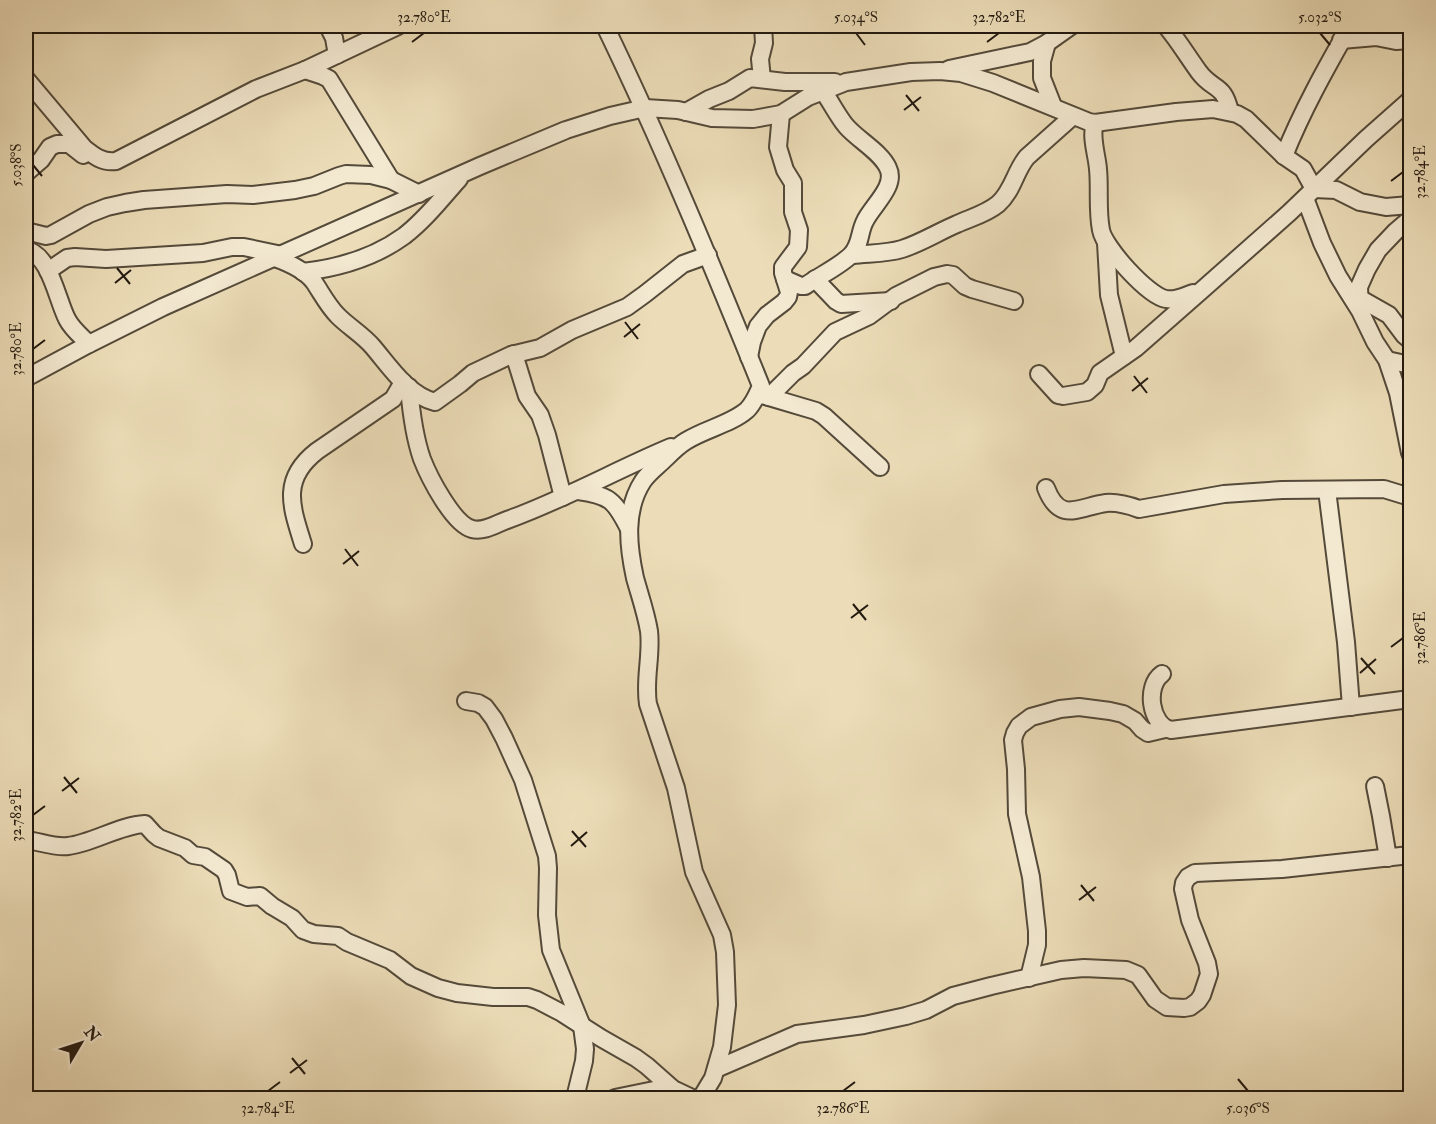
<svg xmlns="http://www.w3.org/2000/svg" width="1436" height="1124" font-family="'IM FELL Double Pica',serif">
  <rect width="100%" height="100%" fill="#ecddb8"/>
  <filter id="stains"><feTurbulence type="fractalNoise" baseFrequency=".00333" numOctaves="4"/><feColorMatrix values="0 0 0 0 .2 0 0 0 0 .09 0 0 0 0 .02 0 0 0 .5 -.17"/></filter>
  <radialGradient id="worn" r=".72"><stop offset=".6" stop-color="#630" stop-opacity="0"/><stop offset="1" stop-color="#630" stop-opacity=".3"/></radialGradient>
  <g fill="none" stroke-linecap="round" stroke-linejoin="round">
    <g stroke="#544a3a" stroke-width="20">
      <g id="minor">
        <path d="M 328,26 L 334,38 L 337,55"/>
        <path d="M 605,26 C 662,144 712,265 761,386 C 757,395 754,403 747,410 C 731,424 705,429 686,441 C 679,445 672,452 666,458 C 658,466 649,472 643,481 C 624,510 628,546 635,578 C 640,596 646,613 649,631 C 652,655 644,680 648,704 L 676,788 L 694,872 L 722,935 L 725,952 L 727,1005 L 722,1047 L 713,1078 L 701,1098"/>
        <path d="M 1166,26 C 1178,40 1188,57 1199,72 C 1213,91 1224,83 1230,112"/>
        <path d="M 1341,40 L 1376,37 L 1396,41 L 1410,40"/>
        <path d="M 1047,43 L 1042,61 L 1042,78 L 1053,106"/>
        <path d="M 949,69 L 1030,52 L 1047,43 L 1071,26"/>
        <path d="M 305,70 L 323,76 L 329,79 L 391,180"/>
        <path d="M 26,79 L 84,148 C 94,156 103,163 116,161 L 256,89 L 305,70 L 398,26"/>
        <path d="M 762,79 L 760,59 L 764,43 L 763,26"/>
        <path d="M 686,112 L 709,99 L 729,91 L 750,78 L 785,82 L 835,82"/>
        <path d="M 1095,123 C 1090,136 1097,155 1098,169 C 1100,189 1097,210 1101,230 C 1104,247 1148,296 1166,299 C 1176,301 1184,296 1193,293"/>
        <path d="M 1284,156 C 1302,111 1326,68 1350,26"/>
        <path d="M 26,173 L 41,160 L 50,147 L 57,144 L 69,144 L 83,155"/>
        <path d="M 1305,198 L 1322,243 L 1338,276 L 1360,311 L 1375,342 L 1387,360 L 1398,393 L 1410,453"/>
        <path d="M 26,231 L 46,236 L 51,235 L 89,214 L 107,207 L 125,203 L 144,200 L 227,194 L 253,195 L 295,190 L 314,186 L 339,176 L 346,174 L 371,175 L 391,180 L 419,194"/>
        <path d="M 1106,243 L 1109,295 L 1124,356"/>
        <path d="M 26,250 C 50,254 57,300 67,319 C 72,329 81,336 89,344"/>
        <path d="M 852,255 C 868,253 886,254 902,249 C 921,243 938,232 957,224 C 970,218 986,214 998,204 C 1013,191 1015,171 1027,157 L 1073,116"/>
        <path d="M 275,258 C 289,263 305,270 314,282 C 322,294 328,306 338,316 C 349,327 363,335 373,347 C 390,367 408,395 435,402 L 460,384 L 473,373 L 511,355 L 540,348 L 572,330 L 627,307 L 645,294 L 683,264 L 708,255"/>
        <path d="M 48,271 L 67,258 L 75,257 L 106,259 L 203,253 L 232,247 L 244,247 L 282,255"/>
        <path d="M 303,272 C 338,268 375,257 404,236 C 425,220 442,198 459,179"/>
        <path d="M 785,279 L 801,286 L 805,286 C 819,276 840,266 851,255 C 861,245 859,232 865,221 C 872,206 897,186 888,168 C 881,152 858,140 846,126 C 837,115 831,102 823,91"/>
        <path d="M 815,279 L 836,301 L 841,304 L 891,301"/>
        <path d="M 1359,298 L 1389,315 L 1404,335 L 1410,340"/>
        <path d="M 1360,310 L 1359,287 L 1367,269 L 1378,250 L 1396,231 L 1410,219"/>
        <path d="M 514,354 L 527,396 L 540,415 L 547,435 L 563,497"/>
        <path d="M 749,357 L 752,342 L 758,326 L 767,315 L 784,302 L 788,297 L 789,292 L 783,273 L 783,267 L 798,247 L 799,230 L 793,212 L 793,183 L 785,170 L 778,147 L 781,114"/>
        <path d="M 1387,360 L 1410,365"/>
        <path d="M 1039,374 L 1058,395 L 1063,396 L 1087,392 L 1095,385 L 1100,373 L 1136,348 L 1202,290 L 1289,213 L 1366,139 L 1410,100"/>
        <path d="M 26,378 L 89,344 L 163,307 L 480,166 L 566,130 L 610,116 L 645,108 L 678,110 L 712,118 L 753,119 L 781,114 L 808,97 L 846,82 L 911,72 L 940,71 L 961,73 L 993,83 L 1089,122 L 1095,123 L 1176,112 L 1213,109 L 1237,114 L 1246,119 L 1284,156 L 1303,169 L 1314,189 L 1336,190 L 1360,202 L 1386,207 L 1410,205"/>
        <path d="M 409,387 C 411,411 414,436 422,459 C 429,477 453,524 472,529 C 484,532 496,524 507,520 C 563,500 616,470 671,447"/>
        <path d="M 762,395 L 816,411 L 824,416 L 880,467"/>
        <path d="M 769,397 L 793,373 L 803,366 L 835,332 L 869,316 L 896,296 L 934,277 L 947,274 L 953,275 L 965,286 L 972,289 L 1014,301"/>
        <path d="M 1046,488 C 1060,524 1078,507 1106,503 C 1118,502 1128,505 1139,509 L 1224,494 L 1282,490 L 1384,489 L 1410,497"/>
        <path d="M 1327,490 L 1346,642 L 1351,707"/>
        <path d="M 578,491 C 610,495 615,501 629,529"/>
        <path d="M 303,544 C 291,506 281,479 317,451 L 393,399 L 403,382"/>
        <path d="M 1162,674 C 1145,686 1150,725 1171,730 L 1410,699"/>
        <path d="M 466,701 L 478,703 L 485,707 L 494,719 L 504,738 L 523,780 L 547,856 L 548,868 L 547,915 L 551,950 L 582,1026 L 585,1049 L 584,1061 L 575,1098"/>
        <path d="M 1375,786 L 1381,816 L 1388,858"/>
        <path d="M 26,840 C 38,841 55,848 68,846 C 93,843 120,825 145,824 L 154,834 L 159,838 L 185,848 L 193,855 L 205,857 L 224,870 L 227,875 L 231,891 L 247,897 L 260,896 L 272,906 L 292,918 L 303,930 L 314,934 L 338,936 L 347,942 L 390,960 L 411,976 L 438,988 L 457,993 L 493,997 L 528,997 L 537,1000 L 562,1013 L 601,1038 L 636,1058 L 647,1066 L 673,1089 L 692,1098"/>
        <path d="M 1029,978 L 1037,945 L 1037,931 L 1031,877 L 1017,814 L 1016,769 L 1013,740 L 1015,733 L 1019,726 L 1031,717 L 1060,709 L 1079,707 L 1110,711 L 1123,714 L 1135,721 L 1142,729 L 1148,733 L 1165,729"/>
        <path d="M 716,1069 L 797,1034 L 864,1025 L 906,1016 L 926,1010 L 953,996 L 991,986 L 1061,970 L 1084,968 L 1126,970 L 1138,975 L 1155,999 L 1167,1007 L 1184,1008 L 1190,1007 L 1198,1001 L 1202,995 L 1209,974 L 1207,963 L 1190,920 L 1183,889 L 1184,883 L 1188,877 L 1195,873 L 1282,869 L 1410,855"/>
        <path d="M 615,1098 L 654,1090 L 673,1089"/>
      </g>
    </g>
    <use href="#minor" stroke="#f3e9d1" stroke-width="16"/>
  </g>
  <path fill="none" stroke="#221910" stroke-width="2" d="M 856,33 L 865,45M 1320,33 L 1330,45M 412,42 L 424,33M 987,42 L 999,33M 906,95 L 919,111M 904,110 L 921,97M 33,165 L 42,176M 1391,181 L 1403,172M 117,268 L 130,284M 115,283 L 131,270M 625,322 L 638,339M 624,337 L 640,324M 33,349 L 45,340M 1134,376 L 1147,393M 1132,391 L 1148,378M 345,549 L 358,566M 343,564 L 359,551M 853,604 L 866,620M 851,618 L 868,605M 1391,647 L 1403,638M 1361,658 L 1375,674M 1360,673 L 1376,659M 64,777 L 77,793M 62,791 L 79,778M 33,815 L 45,806M 572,831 L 586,847M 571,846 L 587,832M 1081,885 L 1094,901M 1079,900 L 1096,887M 292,1058 L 305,1074M 290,1073 L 307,1060M 1238,1079 L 1248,1091M 268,1091 L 280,1082M 843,1091 L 855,1082"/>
  <rect width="1436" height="1124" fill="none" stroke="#ecddb8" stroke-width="66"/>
  <g transform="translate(81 1043) rotate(51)" stroke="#f3e9d1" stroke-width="4.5" paint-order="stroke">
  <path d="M0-4.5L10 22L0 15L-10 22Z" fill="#221910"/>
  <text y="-9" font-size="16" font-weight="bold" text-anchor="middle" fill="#221910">N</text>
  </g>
  <rect x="33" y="33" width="1370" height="1058" fill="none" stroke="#221910" stroke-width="2"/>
  <g font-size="15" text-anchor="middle" fill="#221910">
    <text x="424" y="22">32.780°E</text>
    <text x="856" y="22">5.034°S</text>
    <text x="999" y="22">32.782°E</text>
    <text x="1320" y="22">5.032°S</text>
    <text transform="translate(16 165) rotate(-90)" y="5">5.038°S</text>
    <text transform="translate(1420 172) rotate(-90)" y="5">32.784°E</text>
    <text transform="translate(16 349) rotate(-90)" y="5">32.780°E</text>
    <text transform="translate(1420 638) rotate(-90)" y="5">32.786°E</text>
    <text transform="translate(16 815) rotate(-90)" y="5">32.782°E</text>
    <text x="268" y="1113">32.784°E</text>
    <text x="843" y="1113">32.786°E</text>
    <text x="1248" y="1113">5.036°S</text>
  </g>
  <rect width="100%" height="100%" filter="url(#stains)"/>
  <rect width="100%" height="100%" fill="url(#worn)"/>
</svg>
